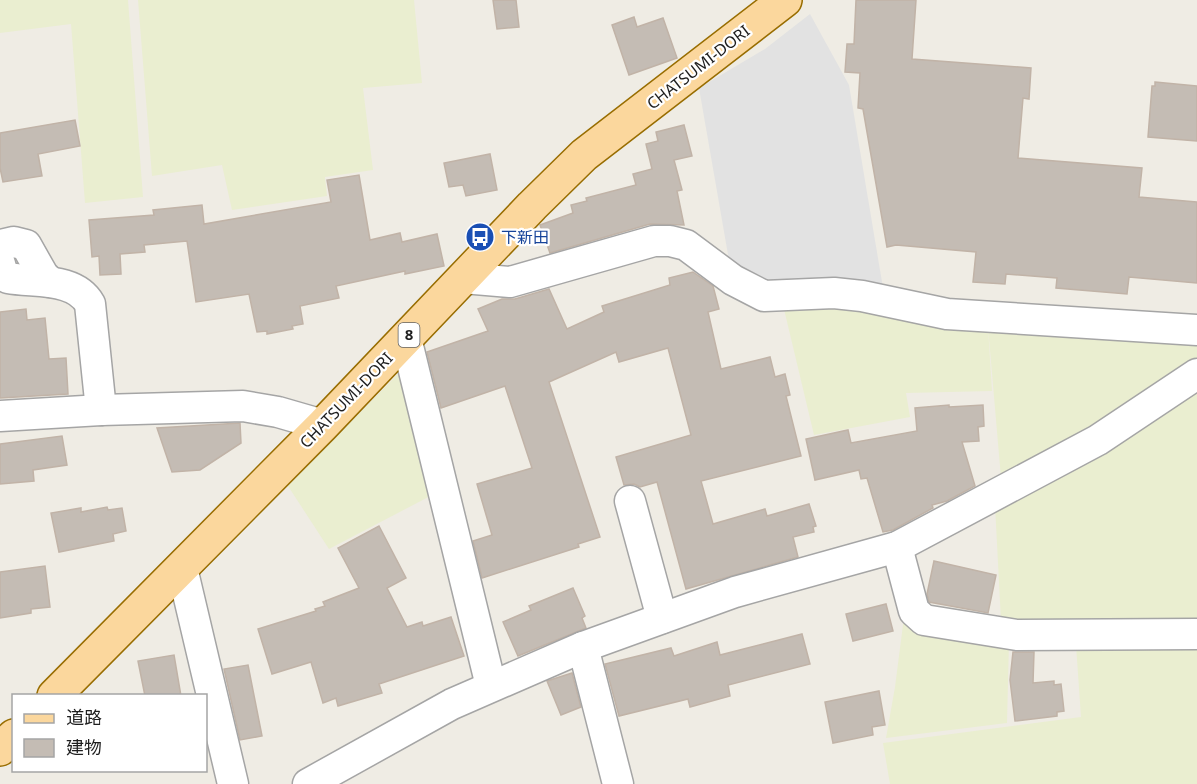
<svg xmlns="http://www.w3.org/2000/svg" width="1197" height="784" font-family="'Noto Sans','Noto Sans JP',sans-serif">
  <rect width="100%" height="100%" fill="#efece4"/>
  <g fill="#eaeed0">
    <path d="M 0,0 L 128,0 L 143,197 L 85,203 L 71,24 L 0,33 Z"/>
    <path d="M 138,0 L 414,0 L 422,83 L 363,88 L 373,170 L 325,177 L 327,196 L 232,210 L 222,165 L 152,176 Z"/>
    <path d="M 842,303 L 1197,333 L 1197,364 L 1136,406 L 1001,478 L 988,327 L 992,391 L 906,393 L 910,417 L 814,435 L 783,305 Z"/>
    <path d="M 398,374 L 405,376 L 438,492 L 329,549 L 288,486 Z"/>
    <path d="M 1197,384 L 1197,622 L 1001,621 L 995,505 Z"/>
    <path d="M 904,617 L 1009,642 L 1007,723 L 886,738 L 895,687 Z"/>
    <path d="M 1076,645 L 1197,646 L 1197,784 L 890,784 L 883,743 L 1081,717 Z"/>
  </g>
  <path fill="#e2e2e2" d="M 810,14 L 849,85 L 883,288 L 773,286 L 730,266 L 699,88 L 765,49 Z"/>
  <g fill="#c4bcb4" stroke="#c1b3a7" stroke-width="1.5">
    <path d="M 493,0 L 516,0 L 519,27 L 497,29 Z"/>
    <path d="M 856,0 L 916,0 L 912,59 L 1031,68 L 1029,99 L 1023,98 L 1018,158 L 1142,168 L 1139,197 L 1197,202 L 1197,283 L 1129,277 L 1127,294 L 1056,288 L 1057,278 L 1006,274 L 1005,284 L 973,282 L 976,252 L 896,245 L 887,247 L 863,109 L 858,108 L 860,73 L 845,72 L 847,44 L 854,44 Z"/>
    <path d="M 634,17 L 637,27 L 663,18 L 677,58 L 629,75 L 612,25 Z"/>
    <path d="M 1155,82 L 1197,86 L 1197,141 L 1148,137 L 1152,86 L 1155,86 Z"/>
    <path d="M 75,120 L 80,146 L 38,154 L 42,176 L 3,182 L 0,168 L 0,133 Z"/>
    <path d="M 684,125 L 692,156 L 674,160 L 682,190 L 677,191 L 684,225 L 650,224 L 550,253 L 540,225 L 573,213 L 571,205 L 587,201 L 586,198 L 636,185 L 633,174 L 652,169 L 646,144 L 658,141 L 656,132 Z"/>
    <path d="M 490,154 L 497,190 L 466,196 L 463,185 L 449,187 L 444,163 Z"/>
    <path d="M 359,175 L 370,240 L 400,233 L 402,242 L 437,234 L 444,266 L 405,274 L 405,271 L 336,286 L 339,298 L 300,306 L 303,324 L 292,326 L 293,329 L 267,334 L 267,331 L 257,332 L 249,294 L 196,302 L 187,241 L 144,245 L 145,252 L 120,254 L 121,274 L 100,275 L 99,256 L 92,257 L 89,220 L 154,215 L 153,210 L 202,205 L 204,224 L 331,202 L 327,180 Z"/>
    <path d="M 693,272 L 713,286 L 719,309 L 708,312 L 721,369 L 770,357 L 775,377 L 785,374 L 790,395 L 786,396 L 801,456 L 701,481 L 713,524 L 765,509 L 767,516 L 809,504 L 816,526 L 813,527 L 814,532 L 793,537 L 798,557 L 686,589 L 657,482 L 640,487 L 634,484 L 624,485 L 616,457 L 691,435 L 668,348 L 619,362 L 616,352 L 549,382 L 600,537 L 578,544 L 579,547 L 482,578 L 473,541 L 492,535 L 477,484 L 532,468 L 505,386 L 441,408 L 427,352 L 488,331 L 478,309 L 502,299 L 515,299 L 549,289 L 567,329 L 604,312 L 602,306 L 670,285 L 669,278 Z"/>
    <path d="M 26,309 L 27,320 L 45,318 L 49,359 L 66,358 L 68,394 L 0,398 L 0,312 Z"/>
    <path d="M 949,405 L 949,407 L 983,405 L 984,426 L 978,427 L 979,441 L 962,442 L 975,486 L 947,501 L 932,505 L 933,508 L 893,530 L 883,532 L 867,478 L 861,479 L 859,470 L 815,480 L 806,439 L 848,430 L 851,443 L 917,431 L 915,408 Z"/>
    <path d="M 240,423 L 241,443 L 200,470 L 172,472 L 157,428 Z"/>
    <path d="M 62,436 L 67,465 L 33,470 L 34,481 L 0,484 L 0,444 Z"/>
    <path d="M 107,507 L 108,510 L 122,508 L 126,531 L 113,534 L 114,541 L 59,552 L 51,513 L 81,508 L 81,512 Z"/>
    <path d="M 379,526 L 406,578 L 387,588 L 407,627 L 422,622 L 423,626 L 451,617 L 464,656 L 379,684 L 382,693 L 338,706 L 336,698 L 323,703 L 311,662 L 272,674 L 258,629 L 316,611 L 315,609 L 325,606 L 323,602 L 359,588 L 338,548 Z"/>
    <path d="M 934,561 L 996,575 L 988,613 L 929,602 L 927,594 Z"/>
    <path d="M 45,566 L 50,607 L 31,609 L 31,613 L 0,618 L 0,572 Z"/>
    <path d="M 573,588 L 585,616 L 582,618 L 586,628 L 518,656 L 503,622 L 531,610 L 529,606 Z"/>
    <path d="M 886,604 L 893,631 L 853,641 L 846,614 Z"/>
    <path d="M 802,634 L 810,664 L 728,685 L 730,696 L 690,707 L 688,699 L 619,716 L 605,664 L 671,648 L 674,656 L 717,642 L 720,655 Z"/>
    <path d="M 1013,652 L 1034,652 L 1033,683 L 1054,681 L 1054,685 L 1061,684 L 1064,711 L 1057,712 L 1057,716 L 1015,721 L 1010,680 Z"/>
    <path d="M 174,655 L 181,696 L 145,696 L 138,661 Z"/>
    <path d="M 248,665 L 262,736 L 240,740 L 224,669 Z"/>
    <path d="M 572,673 L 581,707 L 561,715 L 547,681 Z"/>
    <path d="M 879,691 L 885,725 L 872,727 L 873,735 L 833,743 L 825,702 Z"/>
  </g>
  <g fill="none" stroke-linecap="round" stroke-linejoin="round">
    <g stroke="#a5a5a5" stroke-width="33">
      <g id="minor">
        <path d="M 0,245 L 14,242 L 26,245 L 43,275 L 50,282"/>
        <path d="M 0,264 L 2,271 L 8,278 C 35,283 75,277 90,304 L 101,410"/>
        <path d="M 463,278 L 510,282 L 654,241 L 670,241 L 686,245 L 733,280 L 764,296 L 834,293 L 862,296 L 947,314 L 1197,330"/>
        <path d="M 406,338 L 491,686"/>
        <path d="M 0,416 L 101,410 L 243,406 L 278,412 L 323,425"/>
        <path d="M 630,501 L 662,618"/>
        <path d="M 897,547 L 914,611 L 924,620 L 1017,635 L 1197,634"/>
        <path d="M 182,568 L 233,784"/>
        <path d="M 583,647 L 618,784"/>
        <path d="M 308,784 L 452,704 L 583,647 L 735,592 L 897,547 L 1098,440 L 1197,374"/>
      </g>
    </g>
    <g stroke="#986d00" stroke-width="36">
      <g id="major">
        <path d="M 54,696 L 323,425 L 532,206 L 584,155 L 785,0"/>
        <path d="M 0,749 L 14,736"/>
      </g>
    </g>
    <use href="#minor" stroke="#fff" stroke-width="30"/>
    <use href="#major" stroke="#fbd79d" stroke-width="33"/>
  </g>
  <defs>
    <g id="bus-disc" transform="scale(1.5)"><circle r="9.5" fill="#1a4fb4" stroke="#fff"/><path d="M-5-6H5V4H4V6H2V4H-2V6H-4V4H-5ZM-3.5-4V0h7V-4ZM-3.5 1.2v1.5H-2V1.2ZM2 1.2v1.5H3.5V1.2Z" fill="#fff"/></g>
  </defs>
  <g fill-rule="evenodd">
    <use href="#bus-disc" x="480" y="237"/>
  </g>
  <g text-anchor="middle" stroke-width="4.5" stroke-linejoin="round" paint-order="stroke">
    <rect fill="#fff" stroke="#626262" stroke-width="1.5" x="398.5" y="323" width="21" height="24" rx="4.5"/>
    <g font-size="15" font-weight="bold" fill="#1e1e1e">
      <text x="409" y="340">8</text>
    </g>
    <g font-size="16" fill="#1e1e1e" stroke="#fff">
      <text transform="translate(698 67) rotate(-38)" y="6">CHATSUMI-DORI</text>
      <text transform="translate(346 400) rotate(-46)" y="6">CHATSUMI-DORI</text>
    </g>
    <g font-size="16" fill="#164399" stroke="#fff" text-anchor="start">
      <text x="501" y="243">下新田</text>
    </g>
  </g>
  <rect x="12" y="694" width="195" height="78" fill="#ffffff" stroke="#a5a5a5" stroke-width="1.5"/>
  <rect x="24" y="714" width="30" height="9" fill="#fbd79d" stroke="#a5a5a5" stroke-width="1.5"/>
  <text x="66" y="724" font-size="18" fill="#1e1e1e">道路</text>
  <rect x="24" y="739" width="30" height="18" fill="#c4bcb4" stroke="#a5a5a5" stroke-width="1.5"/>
  <text x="66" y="754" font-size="18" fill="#1e1e1e">建物</text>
</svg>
